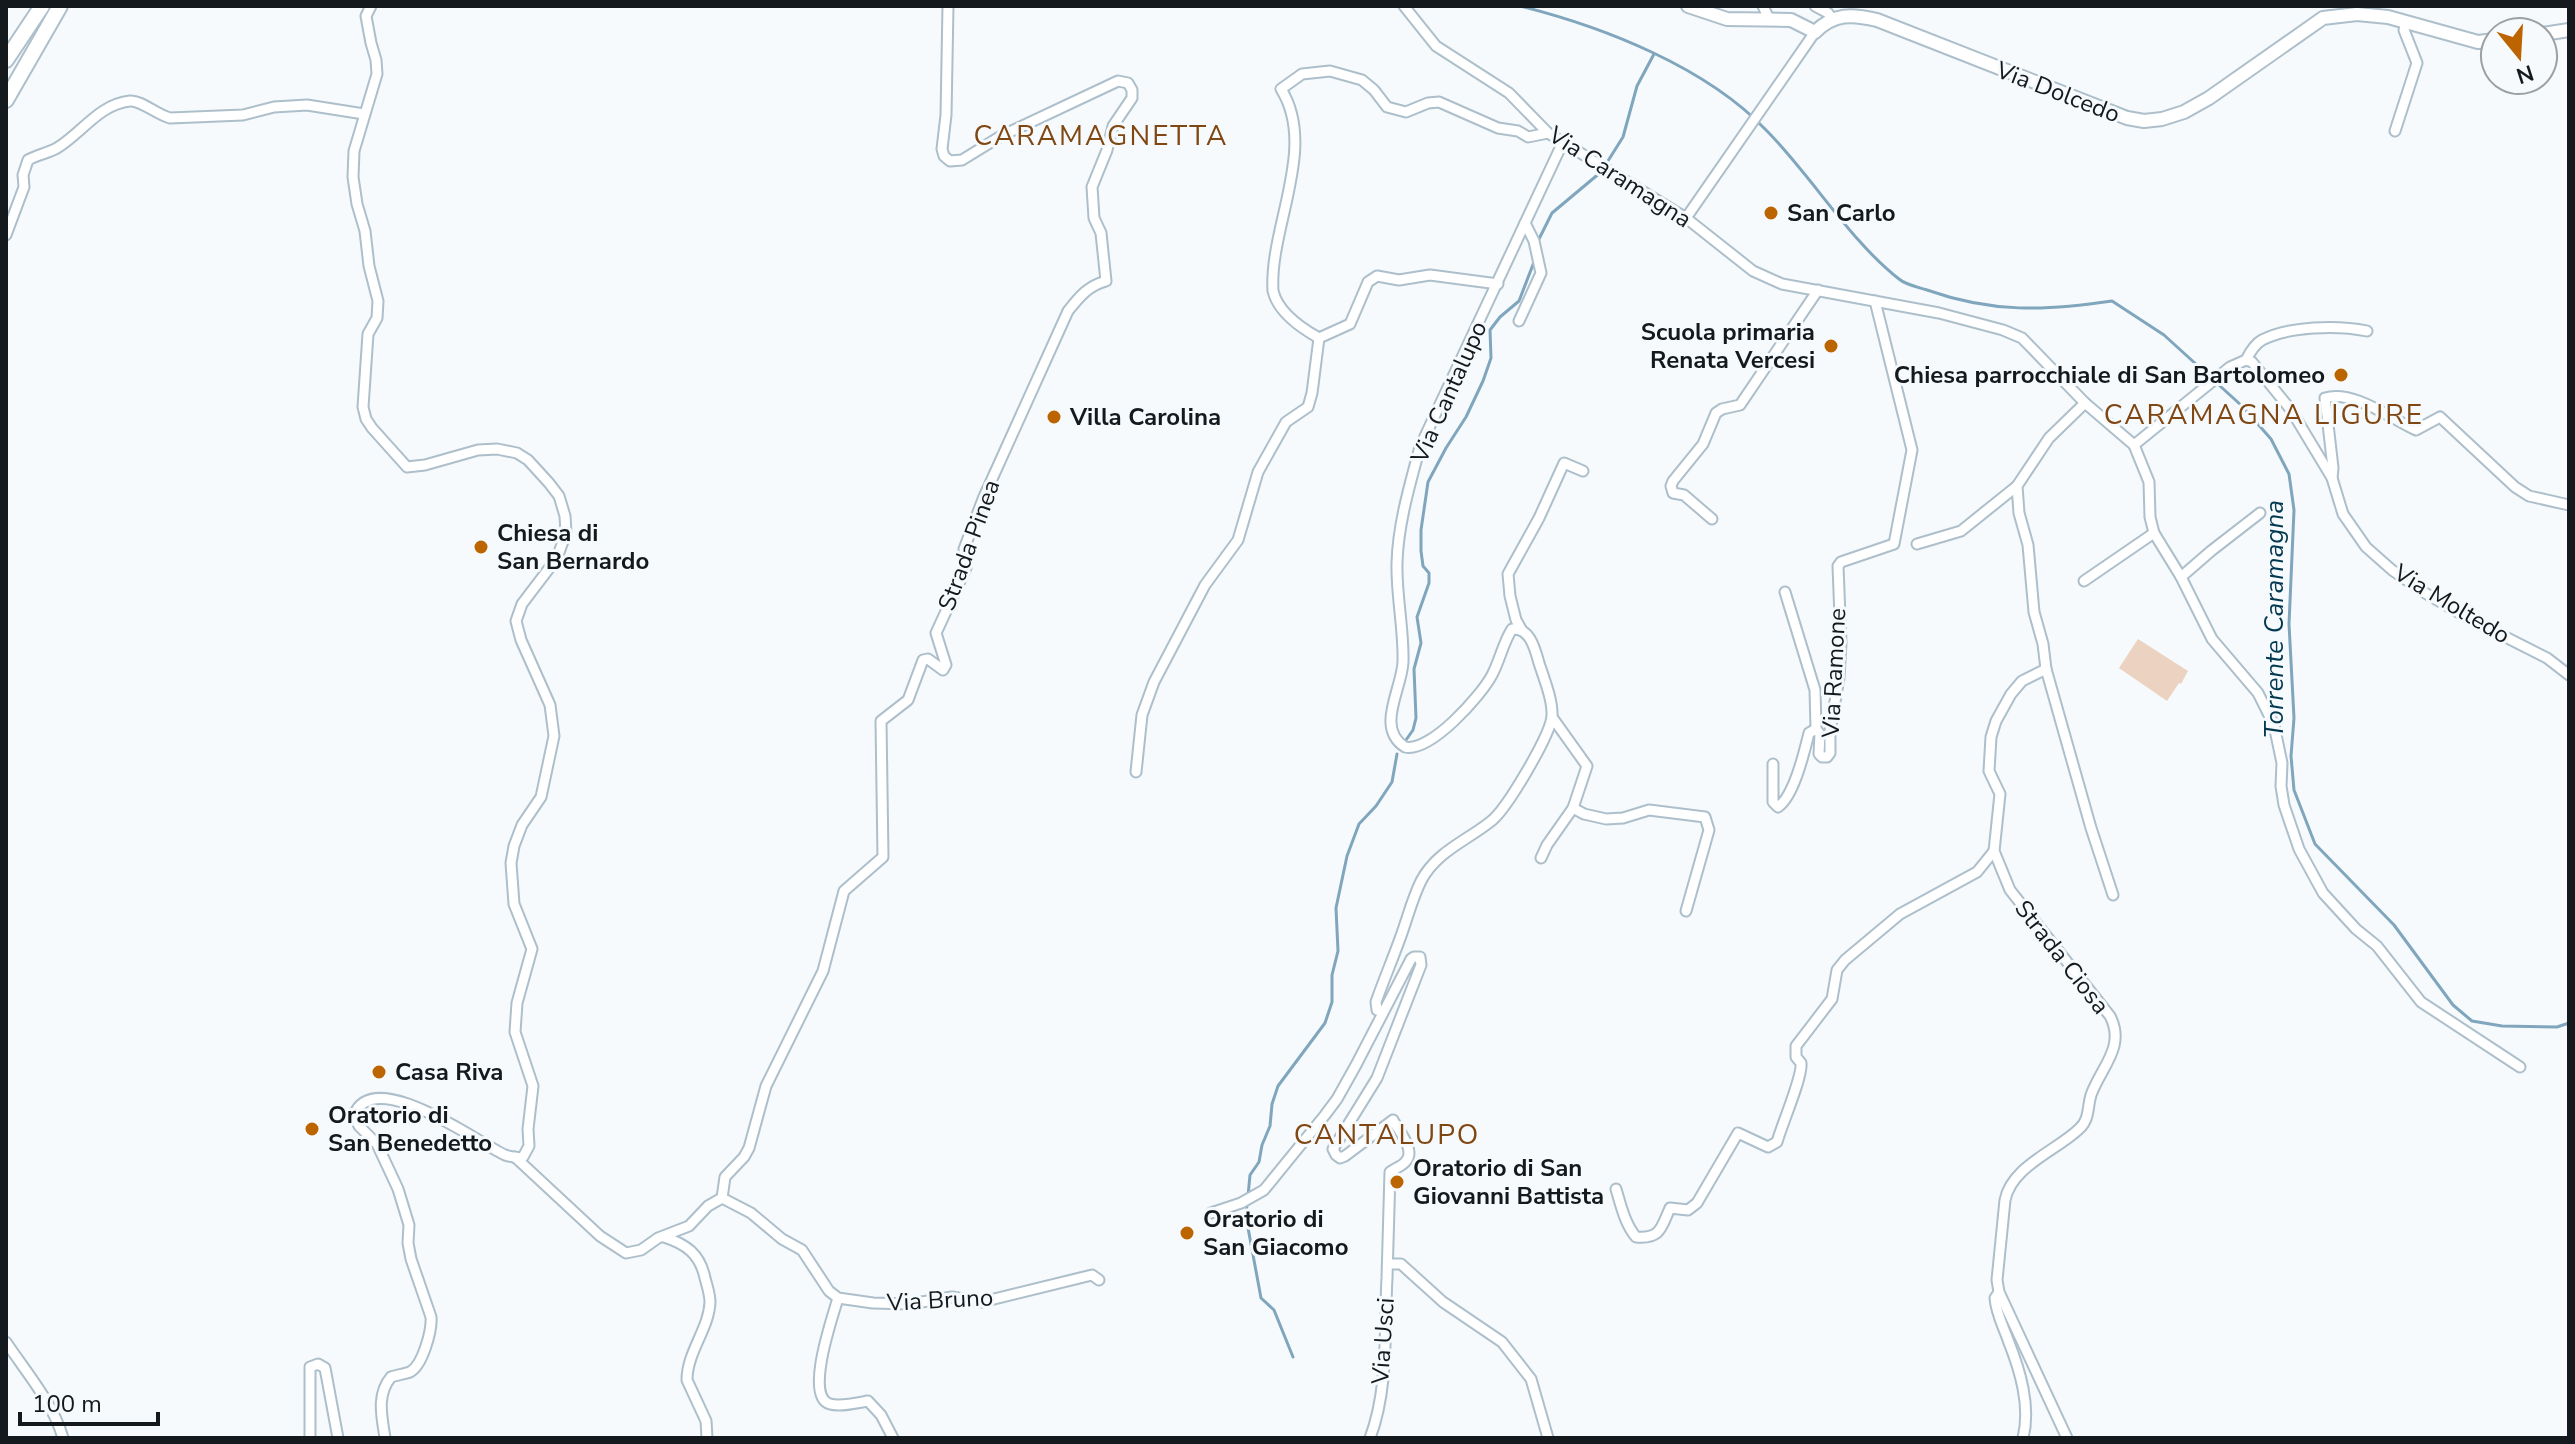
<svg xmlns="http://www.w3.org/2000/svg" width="2575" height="1444" font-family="'Nunito Sans',sans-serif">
  <rect width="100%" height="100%" fill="#f6fafc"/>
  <path fill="#ecd3c1" d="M 2138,639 L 2188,671 L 2181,684 L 2179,683 L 2167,701 L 2119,668 Z"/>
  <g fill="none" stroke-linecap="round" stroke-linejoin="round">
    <g stroke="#80a6bd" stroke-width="3">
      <path d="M 1520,6 C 1604,27 1706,67 1766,130 C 1811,175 1849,240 1899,279 C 1906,285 1918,287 1927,290 C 1992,313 2045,311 2112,301 L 2164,335 L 2242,406 L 2271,439 L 2289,474 L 2294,510 L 2289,624 L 2294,718 L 2291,756 L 2294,790 L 2315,844 L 2394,925 L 2453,1005 L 2472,1021 L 2502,1026 L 2557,1027 L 2569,1023"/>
      <path d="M 1537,243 L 1552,213 L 1601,172 L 1623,137 L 1637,86 L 1654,54"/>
      <path d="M 1406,740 L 1413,730 L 1416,718 L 1414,669 L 1421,643 L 1417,617 L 1429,583 L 1429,573 L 1423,566 L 1421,551 L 1421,530 L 1428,482 L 1446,448 L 1466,417 L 1483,381 L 1491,358 L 1490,330 L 1500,317 L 1519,301 L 1534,262"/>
      <path d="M 1248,1196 L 1250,1175 L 1259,1162 L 1262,1145 L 1270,1126 L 1272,1104 L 1278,1086 L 1325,1023 L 1332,1002 L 1332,975 L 1338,951 L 1336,908 L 1347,856 L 1359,824 L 1376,806 L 1392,782 L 1397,754"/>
      <path d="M 1247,1204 L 1246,1217 L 1261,1298 L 1274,1310 L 1293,1357"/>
    </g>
    <g stroke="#adbfcb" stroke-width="13">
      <g id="minor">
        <path d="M 371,6 L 366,16 L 371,43 L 376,60 L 377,74 L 354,151 L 353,177 L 357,204 L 365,231 L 369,266 L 378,301 L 377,318 L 368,334 L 363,407 L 366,419 L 372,428 L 407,467 L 425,465 L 478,450 L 497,449 L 517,453 L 528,460 L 549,483 L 559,496 L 565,516 L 566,533 L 557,558 L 522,604 L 516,621 L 521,640 L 550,705 L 554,736 L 541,797 L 522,825 L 514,846 L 511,863 L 514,904 L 532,949 L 517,1003 L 515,1032 L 533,1086 L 528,1129 L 529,1146 L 523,1157 C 517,1158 511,1157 505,1155 C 478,1143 374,1065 354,1115 L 359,1126 L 377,1144 L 398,1189 L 409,1225 L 408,1243 L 411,1259 L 431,1317 C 432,1330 423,1365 410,1372 C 404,1374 397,1375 391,1377 C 376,1395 382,1417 385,1438"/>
        <path d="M 1404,6 L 1436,46 L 1509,93 L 1548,133 L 1686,218 L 1753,271 L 1782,284 L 1939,313 L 2003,330 L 2022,338 L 2085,403 L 2134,445 L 2230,367 L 2246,360"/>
        <path d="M 1763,6 L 1769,19"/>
        <path d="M 1815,6 L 1828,13 L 1832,19"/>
        <path d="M 2395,131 L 2417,63 L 2404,30 L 2406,22"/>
        <path d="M 1686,218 L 1815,32"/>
        <path d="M 6,235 L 24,187 L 23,175 L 28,160 C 37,155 48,153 57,148 C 81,134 99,104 130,101 C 141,100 157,115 170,118 L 243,115 L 274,107 L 307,105 L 364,114"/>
        <path d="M 1519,321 L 1541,273 L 1534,241 L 1525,223"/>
        <path d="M 1319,338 C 1301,328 1278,312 1273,291 C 1269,227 1318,148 1281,89 L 1302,74 L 1330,71 L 1362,80 L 1374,90 L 1387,107 L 1406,112 L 1428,103 L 1439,102 L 1498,128 L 1518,131 L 1528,137 L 1548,133"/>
        <path d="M 2246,360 L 2252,362 L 2291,410 L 2332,478 L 2343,514 L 2366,547 L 2392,570 L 2425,593 L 2468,618 L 2547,658 L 2569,675"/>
        <path d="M 2246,360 C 2250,352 2255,344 2262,340 C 2289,326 2338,325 2367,331"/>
        <path d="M 2134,445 L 2149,482 L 2150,517 L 2154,533 L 2181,577 L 2212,639 L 2258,693 L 2274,725 L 2282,763 L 2281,786 L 2284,805 L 2299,849 L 2323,893 L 2356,929 L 2377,946 L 2421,1002 L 2520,1067"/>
        <path d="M 2332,478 L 2333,468 L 2325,398 C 2354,390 2390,418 2416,430 L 2440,417 L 2515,487 L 2529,496 L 2569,505"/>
        <path d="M 1712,519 L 1684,495 L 1673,493 L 1671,486 L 1673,481 L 1703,444 L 1716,413 L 1722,409 L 1740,405 L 1818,290"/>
        <path d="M 1917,544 L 1961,531 L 2017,486"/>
        <path d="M 2181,577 L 2211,551 L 2260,513"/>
        <path d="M 2084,581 L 2154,533"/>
        <path d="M 1785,592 L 1815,690 L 1816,729 L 1820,734 L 1819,754 L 1822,757 L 1827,757 L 1830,753 L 1830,731 L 1839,678 L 1841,643 L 1838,566 L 1841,562 L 1894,544 L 1912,450 L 1875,301"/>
        <path d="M 1521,629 L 1516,620 L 1510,596 L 1508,574 L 1539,518 L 1564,463 L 1583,471"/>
        <path d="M 2046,669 L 2091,828 L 2113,895"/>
        <path d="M 1773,764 L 1773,802 L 1778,807 C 1794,796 1804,753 1809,733 L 1816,729"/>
        <path d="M 1136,772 L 1142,715 L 1154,682 L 1205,585 L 1238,540 L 1258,472 L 1286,422 L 1308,407 L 1312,393 L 1319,338 L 1350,324 L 1368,282 L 1377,276 L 1399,280 L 1430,275 L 1498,284"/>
        <path d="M 1573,808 L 1584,814 L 1606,819 L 1623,818 L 1649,810 L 1705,817 L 1709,830 L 1686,911"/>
        <path d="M 1541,858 L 1547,845 L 1573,808 L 1587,766 L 1552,717"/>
        <path d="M 1382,1011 L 1377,1010 L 1376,1002 C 1384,979 1394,956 1402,933 C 1408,916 1413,897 1421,881 C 1436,852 1466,841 1490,822 C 1506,811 1549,737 1552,717 C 1553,700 1544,679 1539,663 C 1535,649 1530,627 1512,629 C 1503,643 1500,660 1492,675 C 1481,696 1430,753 1405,747 C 1375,728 1402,689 1403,662 C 1404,629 1396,595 1397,563 C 1398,524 1410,484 1420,447 L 1563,142"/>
        <path d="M 515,1157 L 600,1236 L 626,1253 L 641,1250 L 658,1238 L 689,1226 L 708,1206 L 722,1198 L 751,1213 L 782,1239 L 802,1250 L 829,1291 L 838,1298 L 873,1303 L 910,1304 L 952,1297 L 982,1302 L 1092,1275 L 1099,1280"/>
        <path d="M 1616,1189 C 1621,1206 1625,1224 1636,1237 C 1661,1239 1661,1228 1670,1208 L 1688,1210 L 1697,1203 L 1738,1133 L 1768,1147 L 1777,1142 C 1782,1124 1803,1076 1801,1063 L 1796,1057 L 1796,1046 L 1832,999 L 1837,970 L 1845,960 L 1900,914 L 1977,872 L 1994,851"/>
        <path d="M 722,1198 L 725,1177 L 744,1157 L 749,1148 L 766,1086 L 823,971 L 844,891 L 883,857 L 881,721 L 908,700 L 923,660 L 928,659 L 943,670 L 946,665 L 936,633 L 966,568 L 964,549 L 983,499 L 1068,311 C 1080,296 1088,286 1106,281 L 1101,233 L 1094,218 L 1092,187 L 1107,150 L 1113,126 L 1132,98 L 1132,90 L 1128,83 L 1118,81 L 1001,136 L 962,160 L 950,161 L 944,156 L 942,149 L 946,115 L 948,6"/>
        <path d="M 1211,1213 L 1241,1203 L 1264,1190 L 1325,1115 L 1337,1099 L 1356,1065 L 1411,959 L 1414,957 L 1420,957 L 1421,965 L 1377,1078 L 1333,1149 L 1336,1155 L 1340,1158 L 1345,1156 L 1393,1120 C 1398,1130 1416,1150 1406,1161 C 1403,1166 1395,1168 1390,1172 C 1389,1207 1388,1242 1387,1278 C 1384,1330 1389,1388 1370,1438"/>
        <path d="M 664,1237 C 686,1244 700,1254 705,1278 C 707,1286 710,1294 710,1302 C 709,1329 687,1352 687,1380 L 706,1421 L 707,1438"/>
        <path d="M 1388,1264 L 1401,1264 L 1443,1302 L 1502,1342 L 1531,1379 L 1548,1438"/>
        <path d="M 1999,1292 L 1995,1298 C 1996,1313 2003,1326 2008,1340 C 2020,1370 2031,1406 2023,1438"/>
        <path d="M 838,1298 C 833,1316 804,1397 830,1404 C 840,1407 857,1403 868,1401 L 881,1415 L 893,1438"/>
        <path d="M 6,1342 C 26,1372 53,1403 63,1438"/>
        <path d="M 310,1438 L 310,1367 L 318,1364 L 325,1368 L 338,1438"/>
        <path d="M 2067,1438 L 1999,1292 L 1997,1280 L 2005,1200 C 2012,1166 2056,1151 2079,1129 C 2090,1119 2087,1108 2091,1095 C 2101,1067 2126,1047 2110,1016 L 2010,890 L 1994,851 L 2000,794 L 1989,771 L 1991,737 L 1996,721 L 2011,694 L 2022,681 L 2046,669 L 2043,644 L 2034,612 L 2028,545 L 2019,513 L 2017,486 L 2049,438 L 2085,403"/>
      </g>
    </g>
    <g stroke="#adbfcb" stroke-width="16">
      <g id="major">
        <path d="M 1688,6 L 1727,19 L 1791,20 L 1815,32 C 1834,13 1852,14 1877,20 L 2127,118 L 2144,121 L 2162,119 L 2184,112 L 2209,98 L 2323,18 L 2357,14 L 2388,17 L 2478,42 L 2495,40"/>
        <path d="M 2543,34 L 2569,30"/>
      </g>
    </g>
    <g stroke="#adbfcb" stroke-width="18">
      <g id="highway">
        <path d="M 6,60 L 42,6"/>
        <path d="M 6,100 L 60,6"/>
      </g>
    </g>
    <use href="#minor" stroke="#fff" stroke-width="9"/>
    <use href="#major" stroke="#fff" stroke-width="12"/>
    <use href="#highway" stroke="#fff" stroke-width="14"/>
  </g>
  <g fill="#bc6400" stroke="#f6fafc" stroke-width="3">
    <circle cx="1771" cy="213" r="8"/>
    <circle cx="1831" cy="346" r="8"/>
    <circle cx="2341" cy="375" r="8"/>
    <circle cx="1054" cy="417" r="8"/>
    <circle cx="481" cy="547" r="8"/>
    <circle cx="379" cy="1072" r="8"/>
    <circle cx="312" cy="1129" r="8"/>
    <circle cx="1397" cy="1182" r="8"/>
    <circle cx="1187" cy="1233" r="8"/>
  </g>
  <g text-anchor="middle" stroke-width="6" stroke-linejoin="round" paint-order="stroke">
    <g font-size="24" fill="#13191d" stroke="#f6fafc">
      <text transform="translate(2058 92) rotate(21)" y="8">Via Dolcedo</text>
      <text transform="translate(1620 177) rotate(33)" y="8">Via Caramagna</text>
      <text transform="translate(1449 392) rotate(-66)" y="8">Via Cantalupo</text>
      <text transform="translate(969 545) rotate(-70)" y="8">Strada Pinea</text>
      <text transform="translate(2452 604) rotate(31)" y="8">Via Moltedo</text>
      <text transform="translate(1834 673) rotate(-87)" y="8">Via Ramone</text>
      <text transform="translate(2062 957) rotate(52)" y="8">Strada Ciosa</text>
      <text transform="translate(940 1300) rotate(-3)" y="8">Via Bruno</text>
      <text transform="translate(1383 1341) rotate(-86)" y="8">Via Usci</text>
    </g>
    <g font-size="24" font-weight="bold" fill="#13191d" stroke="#f6fafc" text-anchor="start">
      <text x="1787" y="221">San Carlo</text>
      <text x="1815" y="340" text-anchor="end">Scuola primaria<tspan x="1815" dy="28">Renata Vercesi</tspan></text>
      <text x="2325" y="383" text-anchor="end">Chiesa parrocchiale di San Bartolomeo</text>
      <text x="1070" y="425">Villa Carolina</text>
      <text x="497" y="541">Chiesa di<tspan x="497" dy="28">San Bernardo</tspan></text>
      <text x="395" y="1080">Casa Riva</text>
      <text x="328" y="1123">Oratorio di<tspan x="328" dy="28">San Benedetto</tspan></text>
      <text x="1413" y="1176">Oratorio di San<tspan x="1413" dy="28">Giovanni Battista</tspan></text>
      <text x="1203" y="1227">Oratorio di<tspan x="1203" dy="28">San Giacomo</tspan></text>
    </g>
    <g font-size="26" font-style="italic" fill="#023850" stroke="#f6fafc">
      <text transform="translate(2274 619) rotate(-90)" y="9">Torrente Caramagna</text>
    </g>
    <g font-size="28" letter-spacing="2" fill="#804713" stroke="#f6fafc">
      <text x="1101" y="145">CARAMAGNETTA</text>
      <text x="2264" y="424">CARAMAGNA LIGURE</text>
      <text x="1387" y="1144">CANTALUPO</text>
    </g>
  </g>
  <rect width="2575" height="1444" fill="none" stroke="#13191d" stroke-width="16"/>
  <g transform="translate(2519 56) rotate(162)"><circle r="38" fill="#f6fafc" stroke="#9ba0a3" stroke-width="2"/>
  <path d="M0-6L14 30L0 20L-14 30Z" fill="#bc6400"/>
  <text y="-12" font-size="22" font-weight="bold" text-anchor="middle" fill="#13191d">N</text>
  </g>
  <path d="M20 1412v12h138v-12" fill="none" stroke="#13191d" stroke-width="4"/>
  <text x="32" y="1412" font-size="24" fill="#13191d" stroke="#f6fafc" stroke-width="6" paint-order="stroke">100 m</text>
</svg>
